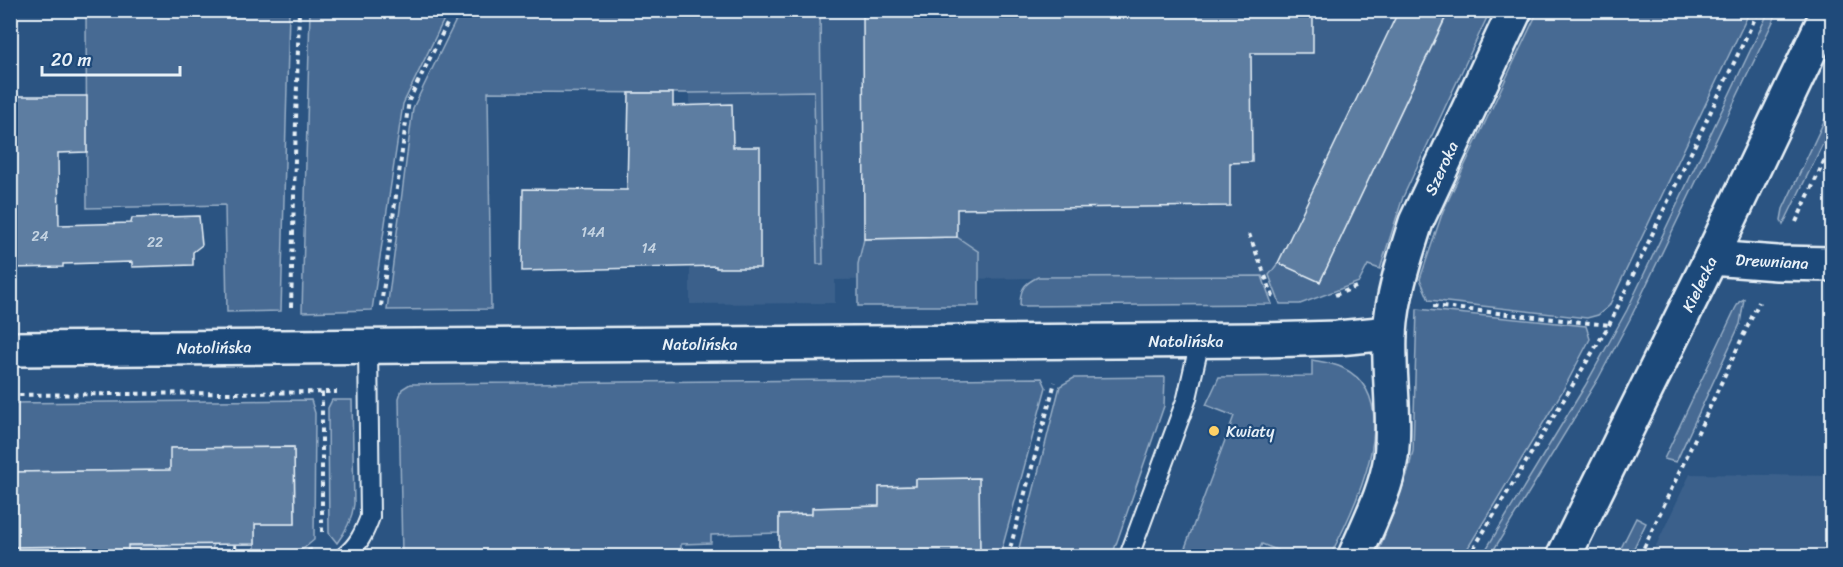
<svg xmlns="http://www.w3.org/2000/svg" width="1843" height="567" font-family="Sriracha,sans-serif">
  <rect width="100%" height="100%" fill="#2b5482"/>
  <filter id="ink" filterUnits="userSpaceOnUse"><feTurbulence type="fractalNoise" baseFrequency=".0167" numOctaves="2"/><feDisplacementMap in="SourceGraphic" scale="12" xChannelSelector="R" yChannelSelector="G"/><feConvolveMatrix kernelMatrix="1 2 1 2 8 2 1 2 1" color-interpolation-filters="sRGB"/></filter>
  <g filter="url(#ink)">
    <g fill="#3a608b">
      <path d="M 544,11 L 1449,11 L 1320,282 L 1278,263 L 1269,275 L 1262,276 L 835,280 L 835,303 L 690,304 L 690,94 L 673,93 Z"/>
      <path d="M 1690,474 L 1832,476 L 1832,556 L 1651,556 Z"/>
    </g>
    <g fill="#476b93" stroke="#98aec6" stroke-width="1.5">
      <path d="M 461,10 L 820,11 L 823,264 L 817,264 L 814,91 L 690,93 L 488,92 L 491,309 L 387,310 L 413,108 Z"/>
      <path d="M 86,11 L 289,11 L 281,311 L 227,312 L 225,205 L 87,208 Z"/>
      <path d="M 310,11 L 448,11 L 403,104 L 372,310 L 302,312 Z"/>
      <path d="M 1449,11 L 1490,11 L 1403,197 L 1380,269 L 1368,265 L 1359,282 L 1300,304 L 1280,304 L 1269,275 L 1278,263 L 1320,281 Z"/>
      <path d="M 1538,11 L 1750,11 L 1609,306 L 1598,315 L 1587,318 L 1429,300 L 1420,279 L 1443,211 Z"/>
      <path d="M 1769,11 L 1778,11 L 1630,319 L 1598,379 L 1490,556 L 1482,556 L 1585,386 L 1627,310 Z"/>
      <path d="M 1832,104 L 1832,125 L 1783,225 L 1781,220 L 1783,209 Z"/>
      <path d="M 957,237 L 979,252 L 979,306 L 858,306 L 858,264 L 864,239 Z"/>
      <path d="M 1262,276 L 1272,304 L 1020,306 C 1020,290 1023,284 1038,277 Z"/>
      <path d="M 1744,299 L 1740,324 L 1676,462 L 1664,459 L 1735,309 L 1739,302 Z"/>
      <path d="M 1417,309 L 1586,326 L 1590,339 L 1562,392 L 1463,556 L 1377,556 L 1408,472 L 1413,451 Z"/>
      <path d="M 1312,360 C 1323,362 1333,363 1343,368 C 1409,400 1353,512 1330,556 L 1291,556 L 1262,544 L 1256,556 L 1182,556 L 1234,416 L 1206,405 L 1219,377 L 1312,376 Z"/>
      <path d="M 1165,377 L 1164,406 L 1112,556 L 1017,556 L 1060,386 L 1074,378 Z"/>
      <path d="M 1042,378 L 1046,387 L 1000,556 L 980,556 L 978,478 L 916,479 L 916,486 L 879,487 L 879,506 L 813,508 L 812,514 L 779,515 L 779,533 L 711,535 L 711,543 L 681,544 L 681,556 L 402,556 L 399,398 L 402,389 L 410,384 Z"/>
      <path d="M 311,400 L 315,413 L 314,540 L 303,549 L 255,556 L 255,524 L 295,524 L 294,447 L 171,448 L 170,470 L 11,472 L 10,403 Z"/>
      <path d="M 332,400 L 352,400 L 354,504 C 352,519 347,530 337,543 L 329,533 L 328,408 Z"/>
      <path d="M 1636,518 L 1646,523 L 1630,556 L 1617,556 Z"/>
      <path d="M 171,524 L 212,524 L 213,556 L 128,556 L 127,546 L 171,546 Z"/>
      <path d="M 87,546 L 87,556 L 11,556 L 10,547 Z"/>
    </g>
    <g fill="#5d7da1" stroke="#e8f1f8" stroke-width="1.5">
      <path d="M 863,10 L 1313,10 L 1313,53 L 1251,53 L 1252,162 L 1230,163 L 1230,206 L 957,209 L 957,237 L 864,239 Z"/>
      <path d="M 1399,10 L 1449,10 L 1320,282 L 1278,263 Z"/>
      <path d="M 629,93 L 673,93 L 673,106 L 732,104 L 733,147 L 760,147 L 760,268 L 716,268 L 716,266 L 522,271 L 523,189 L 627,190 Z"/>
      <path d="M 10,96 L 87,96 L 87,152 L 58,153 L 59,225 L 131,223 L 132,218 L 199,216 L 202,245 L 193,252 L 193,265 L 132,267 L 132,262 L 63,264 L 63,267 L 10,268 Z"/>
      <path d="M 294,447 L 295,524 L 255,524 L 255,544 L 128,545 L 128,556 L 87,556 L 87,546 L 10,547 L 10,472 L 170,470 L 170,448 Z"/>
      <path d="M 979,478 L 980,556 L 779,556 L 779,515 L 812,514 L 812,508 L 879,506 L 879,487 L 916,486 L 916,479 Z"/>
    </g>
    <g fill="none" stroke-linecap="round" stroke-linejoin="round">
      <g stroke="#e8f1f8" stroke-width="22">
        <g id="service">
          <path d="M 345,556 C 358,546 364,533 370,517 L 368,346"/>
          <path d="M 1129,556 L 1187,398 L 1200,341"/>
        </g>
      </g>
      <g stroke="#e8f1f8" stroke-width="38">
        <g id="minor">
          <path d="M 1711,258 L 1777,263 L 1832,264"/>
          <path d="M 10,349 L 1262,340 L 1338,338 L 1390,333"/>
          <path d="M 1355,556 C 1368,525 1386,491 1391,457 C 1396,416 1388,375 1390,333 C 1392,296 1405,257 1416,222 L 1515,10"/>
        </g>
      </g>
      <g stroke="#e8f1f8" stroke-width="38">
        <path id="primary" d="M 1564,556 L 1711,258 L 1829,10"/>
      </g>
      <g stroke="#e8f1f8" stroke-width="4" stroke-dasharray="4.5 4.5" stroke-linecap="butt">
        <path d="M 1796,222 L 1832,144"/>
        <path d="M 1249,234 L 1274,299"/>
        <path d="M 1335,295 L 1356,287"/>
        <path d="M 381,306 L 409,100 L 454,10"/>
        <path d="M 1433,306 L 1609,325"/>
        <path d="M 291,307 L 299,10"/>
        <path d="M 10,395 L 337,392"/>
        <path d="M 322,532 L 322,392"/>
        <path d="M 235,545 L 236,556"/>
        <path d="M 281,556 L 313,550"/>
        <path d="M 1008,556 L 1055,382"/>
        <path d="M 1469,556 L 1609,325 L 1759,10"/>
        <path d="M 1640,556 L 1759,302"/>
      </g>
      <use href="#service" stroke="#1f4a7a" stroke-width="18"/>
      <use href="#minor" stroke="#1f4a7a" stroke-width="33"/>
      <use href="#primary" stroke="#1f4a7a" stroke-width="33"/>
    </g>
  </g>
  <circle fill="#ffd166" stroke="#1f4a7a" stroke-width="2" cx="1214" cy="431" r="6"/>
  <g text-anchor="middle" stroke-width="4.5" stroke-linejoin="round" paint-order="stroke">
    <g font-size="14" fill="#c5d4e2">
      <text x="593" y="237">14A</text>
      <text x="40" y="241">24</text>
      <text x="155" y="247">22</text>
      <text x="649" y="253">14</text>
    </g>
    <g font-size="16" fill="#e8f1f8" stroke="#1f4a7a">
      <text transform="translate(1441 168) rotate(-65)" y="6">Szeroka</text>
      <text transform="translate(1772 261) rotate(3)" y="6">Drewniana</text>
      <text transform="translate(1699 284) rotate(-64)" y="6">Kielecka</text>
      <text x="1186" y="347">Natolińska</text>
      <text x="700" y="350">Natolińska</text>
      <text transform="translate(214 347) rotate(-1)" y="6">Natolińska</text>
    </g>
    <g font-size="16" fill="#e8f1f8" stroke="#1f4a7a" text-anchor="start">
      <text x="1226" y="437">Kwiaty</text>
    </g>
  </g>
  <rect width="1843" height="567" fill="none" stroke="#1f4a7a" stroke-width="36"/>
  <rect x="18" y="18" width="1807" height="531" fill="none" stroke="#e8f1f8" stroke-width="2" filter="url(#ink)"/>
  <path d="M42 66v9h138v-9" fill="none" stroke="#e8f1f8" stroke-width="3"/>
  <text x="51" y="66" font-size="18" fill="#e8f1f8" stroke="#1f4a7a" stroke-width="4.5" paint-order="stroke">20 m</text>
</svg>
